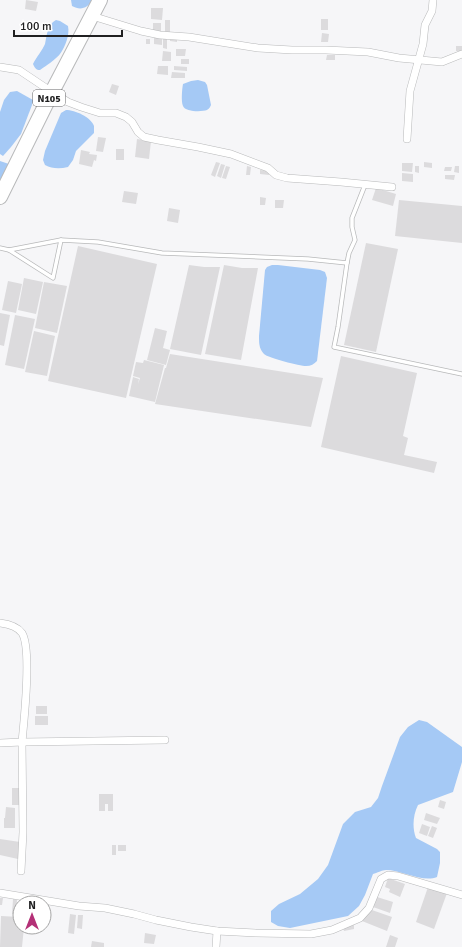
<svg xmlns="http://www.w3.org/2000/svg" width="462" height="947" font-family="Signika,sans-serif">
  <rect width="100%" height="100%" fill="#f6f6f8"/>
  <g fill="#a5c9f5">
    <path d="M 71,0 L 93,0 C 87,8 81,11 72,6 Z"/>
    <path d="M 56,20 L 60,21 L 68,26 C 70,35 65,47 60,54 C 56,59 46,66 40,70 C 36,70 35,68 33,64 C 36,58 43,49 45,44 C 47,35 47,25 56,20 Z"/>
    <path d="M 198,80 L 205,82 L 207,85 L 211,105 C 210,107 210,108 207,110 C 202,112 185,112 183,106 C 181,102 182,89 183,84 L 191,81 Z"/>
    <path d="M 17,91 L 33,100 L 32,105 L 21,134 L 11,147 L 3,156 L 0,154 L 0,112 L 4,100 L 10,92 Z"/>
    <path d="M 66,110 C 75,110 91,117 94,126 C 94,128 94,131 94,133 L 76,151 L 73,160 L 68,167 C 60,169 52,169 45,165 L 43,160 L 45,151 L 61,113 Z"/>
    <path d="M 0,161 L 9,164 L 0,186 Z"/>
    <path d="M 272,265 L 278,265 L 320,270 L 325,272 L 327,278 L 317,361 C 314,364 311,366 306,366 C 300,366 268,358 264,354 C 259,349 259,343 259,336 L 265,270 L 267,267 Z"/>
    <path d="M 419,720 L 427,722 L 462,747 L 462,762 L 453,792 L 418,805 C 413,815 412,828 416,838 L 437,849 L 440,852 L 440,863 L 437,877 C 423,883 401,870 386,870 C 382,870 377,873 373,874 L 365,895 L 359,906 L 348,916 L 290,928 L 278,926 L 271,922 L 271,911 L 279,904 L 300,894 L 318,879 L 328,865 L 343,824 L 355,812 L 371,807 L 378,798 L 382,786 L 400,737 L 408,727 Z"/>
  </g>
  <g fill="#dcdbdd">
    <path d="M 26,0 L 38,2 L 36,11 L 25,9 Z"/>
    <path d="M 151,8 L 163,8 L 162,20 L 151,19 Z"/>
    <rect x="321" y="19" width="7" height="11"/>
    <rect x="165" y="20" width="5" height="13"/>
    <path d="M 153,23 L 161,23 L 161,32 L 153,31 Z"/>
    <path d="M 322,33 L 329,34 L 328,42 L 321,42 Z"/>
    <path d="M 154,36 L 162,37 L 162,45 L 154,44 Z"/>
    <path d="M 163,37 L 167,37 L 167,49 L 163,48 Z"/>
    <path d="M 170,37 L 177,37 L 177,42 L 170,41 Z"/>
    <rect x="146" y="39" width="4" height="5"/>
    <rect x="456" y="46" width="6" height="5"/>
    <path d="M 176,49 L 186,49 L 185,56 L 176,56 Z"/>
    <path d="M 163,51 L 171,52 L 171,61 L 162,61 Z"/>
    <path d="M 327,55 L 335,55 L 335,60 L 326,60 Z"/>
    <rect x="181" y="59" width="8" height="5"/>
    <path d="M 158,66 L 168,66 L 168,75 L 157,74 Z"/>
    <path d="M 174,66 L 187,67 L 187,71 L 174,70 Z"/>
    <path d="M 172,72 L 185,73 L 185,78 L 171,78 Z"/>
    <path d="M 112,84 L 119,86 L 116,95 L 109,92 Z"/>
    <path d="M 98,137 L 106,138 L 103,152 L 96,151 Z"/>
    <path d="M 137,139 L 151,141 L 149,159 L 135,157 Z"/>
    <rect x="116" y="149" width="8" height="11"/>
    <path d="M 81,150 L 90,152 L 89,154 L 97,155 L 96,161 L 94,160 L 92,167 L 79,164 Z"/>
    <path d="M 216,162 L 220,163 L 215,177 L 211,175 Z"/>
    <path d="M 424,162 L 432,163 L 432,168 L 424,167 Z"/>
    <path d="M 402,163 L 413,163 L 412,172 L 402,171 Z"/>
    <path d="M 221,164 L 225,165 L 221,178 L 217,176 Z"/>
    <path d="M 226,166 L 230,167 L 226,179 L 222,178 Z"/>
    <path d="M 247,166 L 251,167 L 250,175 L 246,175 Z"/>
    <path d="M 415,166 L 419,166 L 419,173 L 415,172 Z"/>
    <path d="M 455,166 L 459,166 L 459,173 L 454,172 Z"/>
    <path d="M 445,167 L 452,167 L 451,171 L 444,171 Z"/>
    <path d="M 260,170 L 269,171 L 269,175 L 260,174 Z"/>
    <path d="M 402,173 L 413,174 L 413,182 L 402,181 Z"/>
    <path d="M 445,175 L 455,175 L 454,180 L 445,179 Z"/>
    <path d="M 376,188 L 396,194 L 393,206 L 372,200 Z"/>
    <path d="M 124,191 L 138,193 L 136,204 L 122,202 Z"/>
    <path d="M 260,197 L 266,198 L 265,205 L 260,205 Z"/>
    <path d="M 275,200 L 284,200 L 283,208 L 275,208 Z"/>
    <path d="M 399,200 L 462,206 L 462,243 L 395,236 Z"/>
    <path d="M 169,208 L 180,210 L 178,223 L 167,221 Z"/>
    <path d="M 366,243 L 398,249 L 376,352 L 344,345 Z"/>
    <path d="M 78,246 L 157,264 L 126,398 L 48,381 Z"/>
    <path d="M 189,265 L 204,267 L 220,267 L 201,355 L 170,349 Z"/>
    <path d="M 224,265 L 242,268 L 258,268 L 241,360 L 205,354 Z"/>
    <path d="M 24,278 L 43,282 L 36,314 L 18,310 Z"/>
    <path d="M 8,281 L 22,284 L 16,313 L 2,310 Z"/>
    <path d="M 44,282 L 67,286 L 57,333 L 35,328 Z"/>
    <path d="M 0,313 L 10,315 L 4,346 L 0,345 Z"/>
    <path d="M 15,315 L 35,319 L 24,369 L 5,365 Z"/>
    <path d="M 155,328 L 167,331 L 163,348 L 170,350 L 166,365 L 147,360 Z"/>
    <path d="M 34,331 L 55,336 L 47,376 L 25,372 Z"/>
    <path d="M 170,354 L 323,378 L 311,427 L 155,404 L 165,368 L 166,368 Z"/>
    <path d="M 341,356 L 417,373 L 403,436 L 408,438 L 404,455 L 437,462 L 434,473 L 321,447 Z"/>
    <path d="M 144,360 L 164,365 L 155,402 L 129,396 L 133,377 L 139,379 L 138,384 L 140,378 L 133,376 L 136,362 L 143,363 Z"/>
    <rect x="36" y="706" width="11" height="8"/>
    <rect x="35" y="716" width="13" height="9"/>
    <rect x="12" y="788" width="10" height="17"/>
    <path d="M 99,794 L 113,794 L 113,811 L 108,811 L 108,804 L 105,804 L 105,811 L 99,811 Z"/>
    <path d="M 440,800 L 446,802 L 444,809 L 438,807 Z"/>
    <path d="M 6,807 L 15,808 L 15,828 L 4,828 L 4,818 L 5,818 Z"/>
    <path d="M 426,813 L 440,818 L 437,824 L 424,820 Z"/>
    <path d="M 422,824 L 430,827 L 427,836 L 419,833 Z"/>
    <path d="M 432,826 L 437,828 L 433,838 L 428,836 Z"/>
    <path d="M 0,839 L 20,842 L 18,859 L 0,855 Z"/>
    <rect x="112" y="845" width="4" height="10"/>
    <rect x="118" y="845" width="8" height="6"/>
    <path d="M 388,878 L 405,884 L 400,897 L 389,892 L 390,889 L 385,887 Z"/>
    <path d="M 428,887 L 447,893 L 434,929 L 416,922 Z"/>
    <path d="M 377,897 L 393,902 L 390,913 L 373,907 Z"/>
    <path d="M 0,898 L 3,898 L 2,905 L 0,905 Z"/>
    <path d="M 13,899 L 17,900 L 16,914 L 12,914 Z"/>
    <path d="M 19,903 L 20,903 L 20,915 L 18,915 Z"/>
    <path d="M 369,909 L 392,917 L 387,931 L 362,921 Z"/>
    <path d="M 70,914 L 76,915 L 74,934 L 68,933 Z"/>
    <path d="M 78,915 L 83,915 L 82,929 L 77,928 Z"/>
    <path d="M 1,916 L 20,917 L 20,927 L 24,927 L 22,947 L 0,947 Z"/>
    <path d="M 354,925 L 354,929 L 344,931 L 343,927 Z"/>
    <path d="M 145,933 L 156,935 L 154,944 L 144,943 Z"/>
    <path d="M 390,935 L 398,938 L 395,947 L 386,947 Z"/>
    <path d="M 92,941 L 104,943 L 104,947 L 91,947 Z"/>
  </g>
  <g fill="none" stroke-linecap="round" stroke-linejoin="round">
    <g stroke="#b8b9ba" stroke-width="5">
      <g id="lane">
        <path d="M 0,248 L 9,250 L 53,278 L 61,240"/>
        <path d="M 9,250 L 61,240 L 98,242 L 162,253 L 308,259 L 347,263 L 349,253 L 355,240 L 352,227 L 352,218 L 365,185"/>
        <path d="M 347,263 L 338,327 L 334,347 L 462,374"/>
      </g>
    </g>
    <g stroke="#b8b9ba" stroke-width="8">
      <g id="street">
        <path d="M 92,16 L 141,31 L 160,35 L 189,37 L 258,48 L 292,50 L 326,50 L 368,52 L 399,58 L 442,62 L 462,54"/>
        <path d="M 0,67 L 19,70 L 52,92 L 68,102 L 81,107 L 100,113 L 116,113 L 126,117 L 132,122 L 138,132 L 144,137 L 158,140 L 198,147 L 231,154 L 268,168 L 276,175 L 287,178 L 341,182 L 392,187"/>
        <path d="M 407,139 L 410,91 L 423,44 L 425,25 L 432,11 L 433,0"/>
        <path d="M 0,623 C 8,624 17,626 22,633 C 32,649 24,721 22,742 L 0,743"/>
        <path d="M 21,871 L 23,832 L 22,742 L 165,740"/>
        <path d="M 0,893 L 79,906 L 105,908 L 134,914 L 156,920 L 191,927 L 217,931 L 256,933 L 311,934 L 332,930 L 360,918 L 369,908 L 381,879 L 388,875 L 398,876 L 462,895"/>
        <path d="M 216,947 L 217,931"/>
      </g>
    </g>
    <g stroke="#b8b9ba" stroke-width="16">
      <path id="highway" d="M 0,197 L 52,92 L 100,0"/>
    </g>
    <use href="#lane" stroke="#fff" stroke-width="3.5"/>
    <use href="#street" stroke="#fff" stroke-width="7"/>
    <use href="#highway" stroke="#fff" stroke-width="14"/>
  </g>
  <g text-anchor="middle" stroke-width="3" stroke-linejoin="round" paint-order="stroke">
    <rect fill="#fff" stroke="#636364" stroke-width="1" x="33" y="90" width="32" height="16" rx="3"/>
    <g font-size="10" font-weight="bold" fill="#202021">
      <text x="49" y="102">N105</text>
    </g>
  </g>
  <g transform="translate(32 915)"><circle r="19" fill="#ffffff" stroke="#a6a6a6"/>
  <path d="M0-3L7 15L0 10L-7 15Z" fill="#b43077"/>
  <text y="-6" font-size="11" font-weight="bold" text-anchor="middle" fill="#202021">N</text>
  </g>
  <path d="M14 30v6h108v-6" fill="none" stroke="#202021" stroke-width="2"/>
  <text x="20" y="30" font-size="12" fill="#202021" stroke="#ffffff" stroke-width="3" paint-order="stroke">100 m</text>
</svg>
